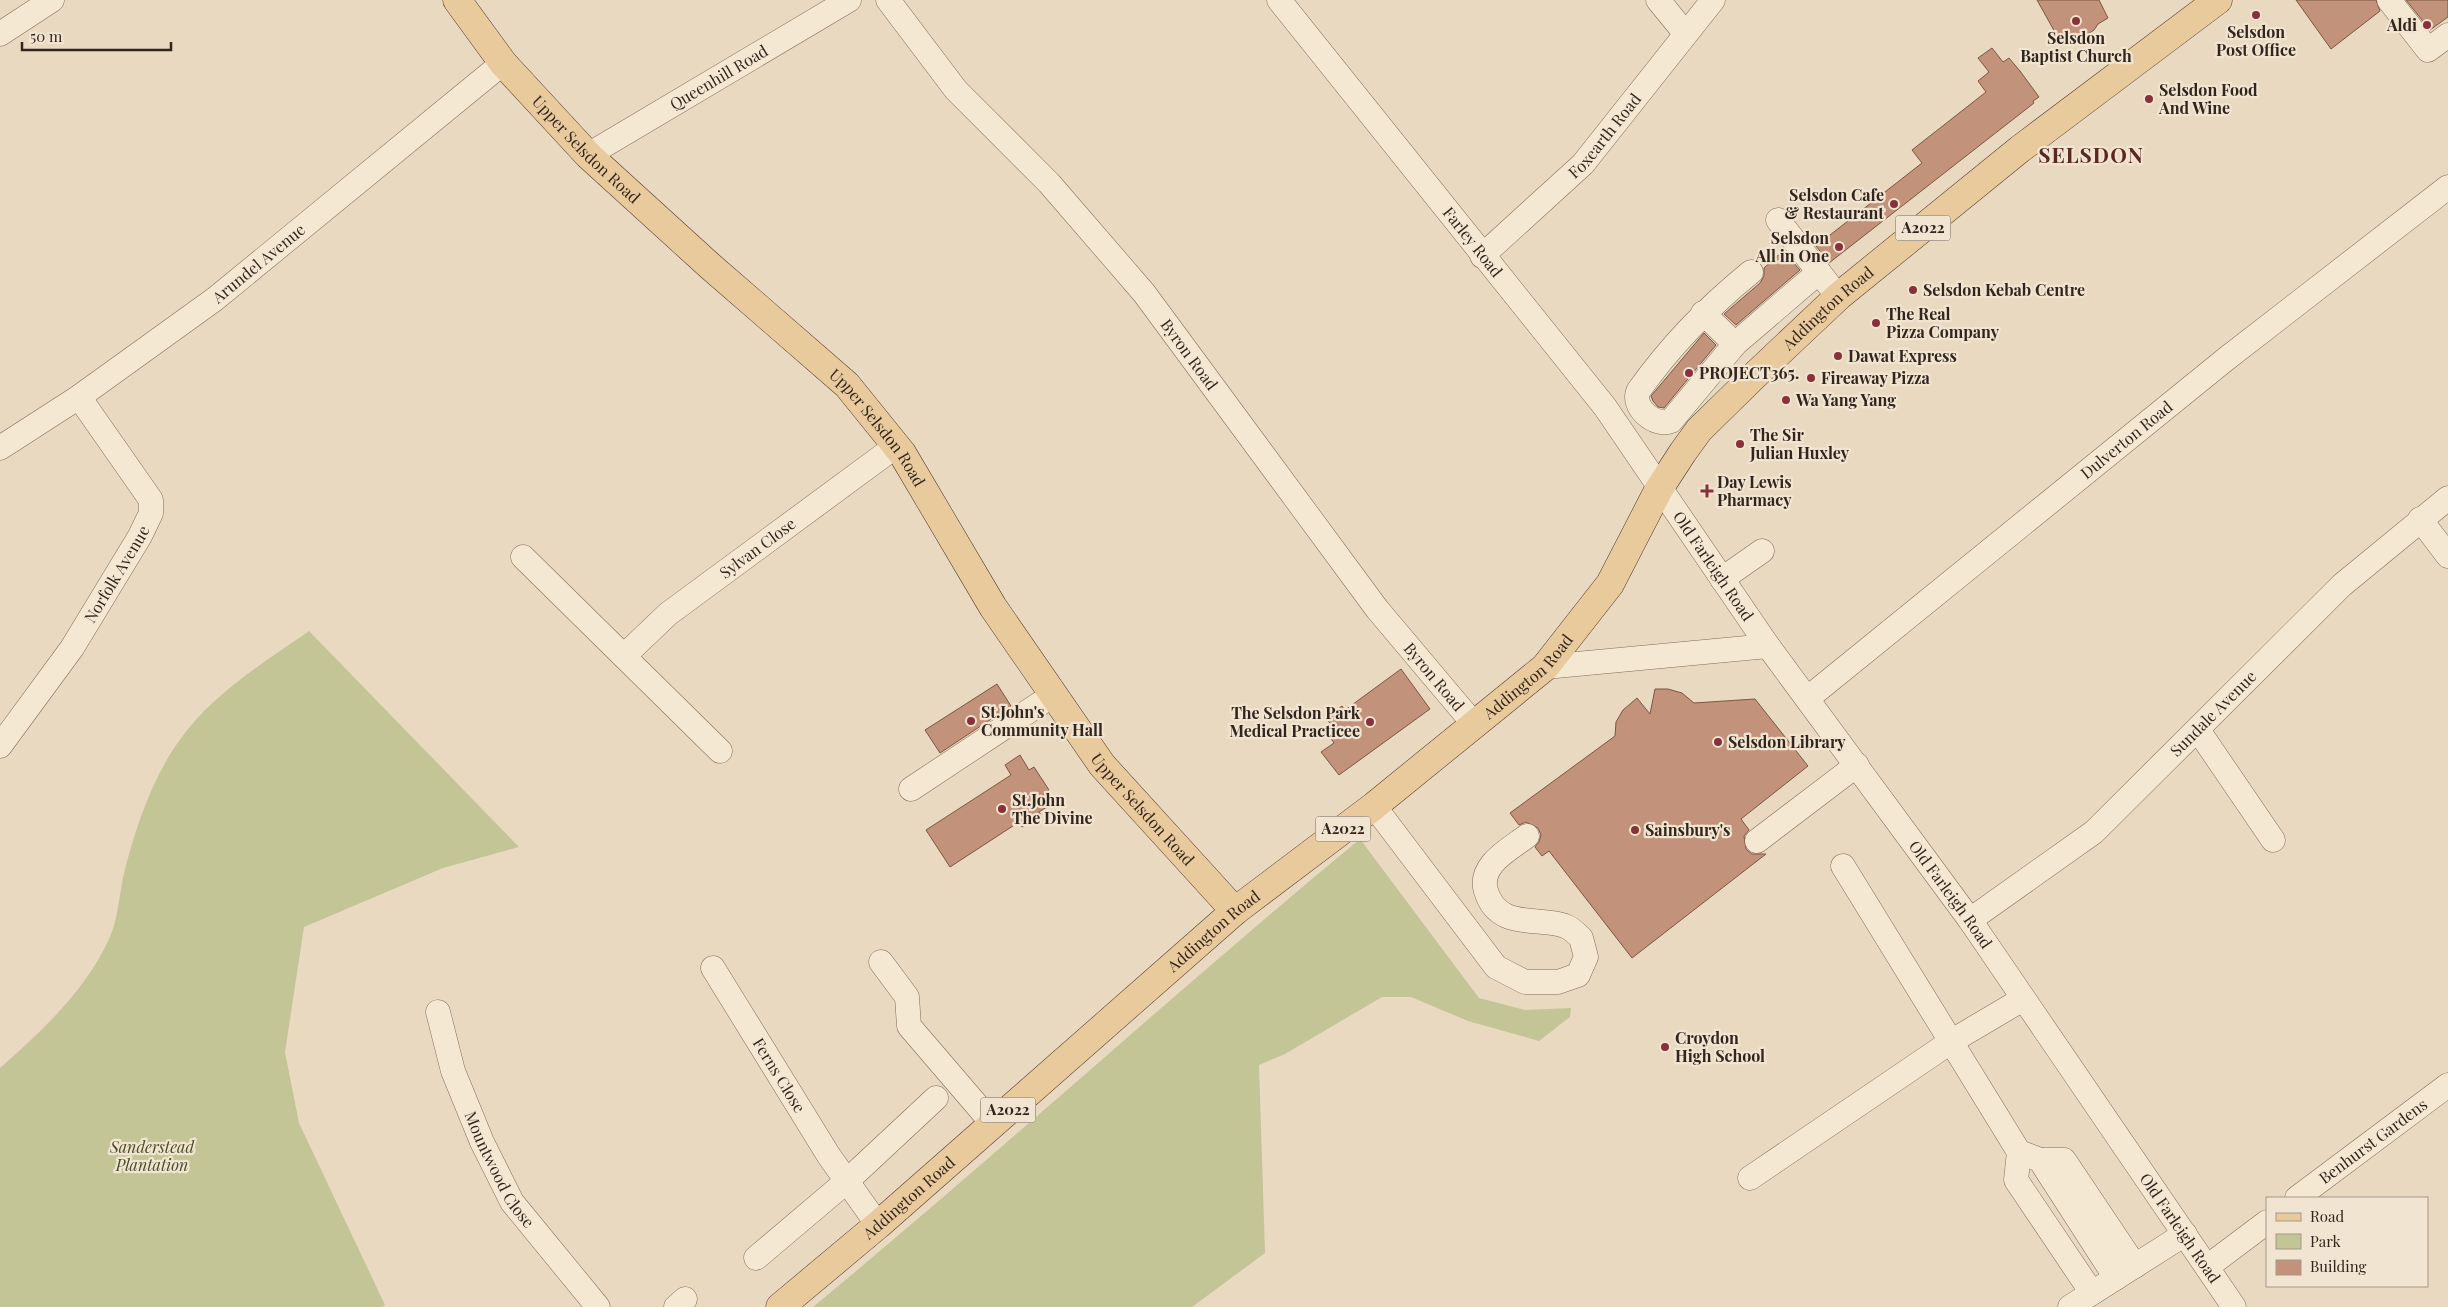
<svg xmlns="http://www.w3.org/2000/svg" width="2448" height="1307" font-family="'Playfair Display',serif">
  <rect width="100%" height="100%" fill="#e9d9c1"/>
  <g fill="#c4c597">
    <path d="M 309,631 L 519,847 L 443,868 L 304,927 L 285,1052 L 299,1123 L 385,1305 L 382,1307 L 0,1307 L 0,1068 C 41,1032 86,990 109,939 C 119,917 119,892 125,869 C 137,824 152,779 179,741 C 213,693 262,664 309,631 Z"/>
    <path d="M 1360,839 L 1479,998 L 1525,1010 L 1571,1008 L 1570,1017 L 1539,1041 L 1468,1021 L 1411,997 L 1382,997 L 1285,1054 L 1259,1065 L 1265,1253 L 1192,1307 L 813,1307 C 998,1154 1175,992 1360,839 Z"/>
  </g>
  <g fill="#c3927b" stroke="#7d5543">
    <path d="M 2037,0 L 2099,0 L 2108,18 L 2098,24 L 2094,30 L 2088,34 L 2078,37 L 2072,36 L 2061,43 Z"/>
    <path d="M 2296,0 L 2376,0 L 2380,11 L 2331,49 Z"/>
    <path d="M 2406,0 L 2448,0 L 2448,17 L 2430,30 Z"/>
    <path d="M 1992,48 L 2003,62 L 2009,58 L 2020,71 L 2039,97 L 2033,101 L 2034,103 L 1829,263 L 1816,246 L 1922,163 L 1912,150 L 1986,92 L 1978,81 L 1989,72 L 1978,58 Z"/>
    <path d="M 1783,251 L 1800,270 L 1736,325 L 1724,314 L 1760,283 L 1764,276 L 1764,268 Z"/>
    <path d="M 1704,333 L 1716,345 L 1664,408 L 1658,407 L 1653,401 L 1651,396 Z"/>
    <path d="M 1401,669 L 1430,709 L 1339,775 L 1321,752 L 1334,743 L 1326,731 L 1332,726 L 1326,718 L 1342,706 L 1345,710 Z"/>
    <path d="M 997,684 L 1011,706 L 940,753 L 925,730 Z"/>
    <path d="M 1655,689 L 1668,689 L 1682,693 L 1694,703 L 1755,699 L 1808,766 L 1741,819 L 1749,830 L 1744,836 L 1746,849 L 1752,854 L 1766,854 L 1632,958 L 1549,851 L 1542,856 L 1535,847 L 1539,842 L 1541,835 L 1538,828 L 1526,822 L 1519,825 L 1510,813 L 1615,736 L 1616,722 L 1623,710 L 1637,698 L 1650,714 Z"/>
    <path d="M 1020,755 L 1029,770 L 1034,767 L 1049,790 L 1043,794 L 1050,805 L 1039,812 L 1041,815 L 1022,827 L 1019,822 L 950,867 L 926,830 L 1011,775 L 1005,765 Z"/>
  </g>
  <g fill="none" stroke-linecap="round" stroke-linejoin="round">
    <g stroke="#806b5b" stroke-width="25">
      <g id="minor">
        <path id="s1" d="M 888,0 L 956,90 L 1049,183 L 1144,293 L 1377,609 L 1473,723"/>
        <path id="s2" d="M 1279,0 L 1605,407 L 1768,646 L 1970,920 L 2234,1307"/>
        <path d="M 1658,0 L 1685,33"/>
        <path d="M 2389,0 L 2428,50 L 2448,35"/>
        <path d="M 0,34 L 52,0"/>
        <path id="s3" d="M 588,155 L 849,0"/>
        <path d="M 1778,220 L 1829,285"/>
        <path id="s4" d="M 1482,256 L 1583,164 L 1713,0"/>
        <path d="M 1751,272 C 1708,307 1671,345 1639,390 C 1630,406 1655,428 1671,421 L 1735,344 L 1819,272"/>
        <path d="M 1703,313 L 1735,344"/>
        <path id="s5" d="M 0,448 L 79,397 L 215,299 L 503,63"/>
        <path d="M 2420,519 L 2448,556"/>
        <path d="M 523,557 L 720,751"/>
        <path d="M 1722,579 L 1762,551"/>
        <path id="s6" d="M 624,656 L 668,614 L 896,446"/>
        <path d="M 1545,667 L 1768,646"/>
        <path id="s7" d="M 1808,698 L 2226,359 L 2448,187"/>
        <path d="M 2198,730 L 2273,840"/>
        <path id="s8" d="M 0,746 L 72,648 L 140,536 L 151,513 L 151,500 L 79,397"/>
        <path d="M 911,789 L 1053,695"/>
        <path d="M 1374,806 L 1496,967 L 1525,982 L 1558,982 L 1578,975 L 1586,957 L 1581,938 C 1577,934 1571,928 1565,926 C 1539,916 1498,931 1486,891 C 1478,865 1510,849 1527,836"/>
        <path d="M 1757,841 L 1857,765"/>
        <path d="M 1843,866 L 2019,1152 L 2040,1160 L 2116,1278"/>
        <path id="s9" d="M 1970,920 L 2094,832 L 2342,585 L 2448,498"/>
        <path d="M 881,962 L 907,997 L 909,1026 L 993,1124"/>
        <path id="s10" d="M 713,968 L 829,1156 L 878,1225"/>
        <path id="s11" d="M 438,1012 L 453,1071 L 482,1142 L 512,1202 L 598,1307"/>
        <path d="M 2019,1152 L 2016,1180 L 2092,1293"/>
        <path d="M 2040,1160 L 2064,1160 L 2135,1266"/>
        <path d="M 1750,1178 L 1952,1041 L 2023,999"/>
        <path id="s12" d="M 2297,1198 L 2448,1085"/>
        <path d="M 756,1258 L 847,1181 L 936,1098"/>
        <path d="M 2207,1267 L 2267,1222"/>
        <path d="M 676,1307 L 685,1299"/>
        <path d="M 2070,1307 L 2185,1234"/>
      </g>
    </g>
    <g stroke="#4e3a2f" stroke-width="29">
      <g id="major">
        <path id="s13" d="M 457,0 L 503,63 L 588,155 L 710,266 L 847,385 L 902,453 L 993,607 L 1102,765 L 1235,911"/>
        <path id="s14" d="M 780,1307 L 878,1225 L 1235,911 L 1374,806 L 1545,667 L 1610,584 L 1659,489 L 1683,452 L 1699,430 L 1753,377 L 1839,296 L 2020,149 L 2218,0"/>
      </g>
    </g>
    <use href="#minor" stroke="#f5e8d3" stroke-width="24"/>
    <use href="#major" stroke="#e9ca9c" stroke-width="28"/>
  </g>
  <g fill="#89313a" stroke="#f1e4d0" stroke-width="2">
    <circle cx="2256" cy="15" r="5"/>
    <circle cx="2076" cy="21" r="5"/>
    <circle cx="2427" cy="25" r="5"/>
    <circle cx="2149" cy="99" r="5"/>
    <circle cx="1894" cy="204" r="5"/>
    <circle cx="1839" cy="247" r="5"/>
    <circle cx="1913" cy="290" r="5"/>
    <circle cx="1876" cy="323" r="5"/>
    <circle cx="1838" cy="356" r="5"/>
    <circle cx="1689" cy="373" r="5"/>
    <circle cx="1811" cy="378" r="5"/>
    <circle cx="1786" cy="400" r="5"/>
    <circle cx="1740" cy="444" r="5"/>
    <path d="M1704.5 483.5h5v5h5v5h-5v5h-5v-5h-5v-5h5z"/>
    <circle cx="971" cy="721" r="5"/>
    <circle cx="1370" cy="722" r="5"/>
    <circle cx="1718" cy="742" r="5"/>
    <circle cx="1002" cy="809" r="5"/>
    <circle cx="1635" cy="830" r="5"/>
    <circle cx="1665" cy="1047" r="5"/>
  </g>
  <g text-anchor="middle" stroke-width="4.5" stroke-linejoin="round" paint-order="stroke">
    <g fill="#f1e4d0" stroke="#6b5e53" stroke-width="1">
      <rect x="1895.5" y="215.5" width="55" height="25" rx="4"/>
      <rect x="1315.5" y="816.5" width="55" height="25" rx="4"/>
      <rect x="980.5" y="1097.5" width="55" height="25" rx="4"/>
    </g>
    <g font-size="15" font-weight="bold" fill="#31251d">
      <text x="1923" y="233">A2022</text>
      <text x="1343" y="834">A2022</text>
      <text x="1008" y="1115">A2022</text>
    </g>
    <g font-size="16" font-weight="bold" fill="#31251d" stroke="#f1e4d0" text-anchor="start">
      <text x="2417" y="31" text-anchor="end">Aldi</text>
      <text x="2256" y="38" text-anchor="middle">Selsdon<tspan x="2256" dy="18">Post Office</tspan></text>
      <text x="2076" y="44" text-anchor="middle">Selsdon<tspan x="2076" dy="18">Baptist Church</tspan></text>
      <text x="2159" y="96">Selsdon Food<tspan x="2159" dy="18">And Wine</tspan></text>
      <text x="1884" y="201" text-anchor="end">Selsdon Cafe<tspan x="1884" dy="18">&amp; Restaurant</tspan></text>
      <text x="1829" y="244" text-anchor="end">Selsdon<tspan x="1829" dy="18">All in One</tspan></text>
      <text x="1923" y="296">Selsdon Kebab Centre</text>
      <text x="1886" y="320">The Real<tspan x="1886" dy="18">Pizza Company</tspan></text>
      <text x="1848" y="362">Dawat Express</text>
      <text x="1699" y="379">PROJECT365.</text>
      <text x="1821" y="384">Fireaway Pizza</text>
      <text x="1796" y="406">Wa Yang Yang</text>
      <text x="1750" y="441">The Sir<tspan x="1750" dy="18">Julian Huxley</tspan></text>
      <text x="1717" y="488">Day Lewis<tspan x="1717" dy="18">Pharmacy</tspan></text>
      <text x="981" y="718">St.John's<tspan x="981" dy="18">Community Hall</tspan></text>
      <text x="1360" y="719" text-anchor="end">The Selsdon Park<tspan x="1360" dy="18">Medical Practicee</tspan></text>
      <text x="1728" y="748">Selsdon Library</text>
      <text x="1012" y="806">St.John<tspan x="1012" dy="18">The Divine</tspan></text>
      <text x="1645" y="836">Sainsbury's</text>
      <text x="1675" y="1044">Croydon<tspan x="1675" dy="18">High School</tspan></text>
    </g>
    <g font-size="16" fill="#31251d" stroke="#f1e4d0">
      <text dy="6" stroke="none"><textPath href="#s3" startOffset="152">Queenhill Road</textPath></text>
      <text dy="6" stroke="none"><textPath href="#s4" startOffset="172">Foxearth Road</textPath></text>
      <text dy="6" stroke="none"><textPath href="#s13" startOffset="198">Upper Selsdon Road</textPath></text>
      <text dy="6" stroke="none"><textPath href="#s2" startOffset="310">Farley Road</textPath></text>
      <text dy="6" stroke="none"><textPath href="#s5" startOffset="318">Arundel Avenue</textPath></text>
      <text dy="6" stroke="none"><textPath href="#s14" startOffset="1459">Addington Road</textPath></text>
      <text dy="6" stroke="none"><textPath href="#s1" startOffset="466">Byron Road</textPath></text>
      <text dy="6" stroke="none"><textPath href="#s13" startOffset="602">Upper Selsdon Road</textPath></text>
      <text dy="6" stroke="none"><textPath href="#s7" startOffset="410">Dulverton Road</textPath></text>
      <text dy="6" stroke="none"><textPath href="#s6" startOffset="172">Sylvan Close</textPath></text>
      <text dy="6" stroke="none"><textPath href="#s2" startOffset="714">Old Farleigh Road</textPath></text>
      <text dy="6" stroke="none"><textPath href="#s8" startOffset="208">Norfolk Avenue</textPath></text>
      <text dy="6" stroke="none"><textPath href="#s14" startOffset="979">Addington Road</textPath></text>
      <text dy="6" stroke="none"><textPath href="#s1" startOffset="871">Byron Road</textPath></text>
      <text dy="6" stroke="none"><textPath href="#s9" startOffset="320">Sundale Avenue</textPath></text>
      <text dy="6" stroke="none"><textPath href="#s13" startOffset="1068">Upper Selsdon Road</textPath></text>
      <text dy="6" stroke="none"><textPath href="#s2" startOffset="1119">Old Farleigh Road</textPath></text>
      <text dy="6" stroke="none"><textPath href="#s14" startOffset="574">Addington Road</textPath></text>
      <text dy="6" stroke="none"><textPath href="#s10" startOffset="126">Ferns Close</textPath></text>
      <text dy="6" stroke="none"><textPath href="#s12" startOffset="95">Benhurst Gardens</textPath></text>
      <text dy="6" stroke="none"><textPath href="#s11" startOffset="170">Mountwood Close</textPath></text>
      <text dy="6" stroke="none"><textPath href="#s14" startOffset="169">Addington Road</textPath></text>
      <text dy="6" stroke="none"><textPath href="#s2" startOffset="1524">Old Farleigh Road</textPath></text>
    </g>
    <g font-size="16" font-style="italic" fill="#464c26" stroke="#f1e4d0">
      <text x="152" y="1153">Sanderstead<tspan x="152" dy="18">Plantation</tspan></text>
    </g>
    <g font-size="21" font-weight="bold" letter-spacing="1" fill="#5a2821" stroke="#f1e4d0">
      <text x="2091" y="163">SELSDON</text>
    </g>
  </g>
  <rect x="2266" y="1197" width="162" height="90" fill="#f1e4d0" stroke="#a49888"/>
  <rect x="2276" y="1213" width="25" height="8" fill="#e9ca9c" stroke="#a49888"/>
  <text x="2310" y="1222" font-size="15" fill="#31251d">Road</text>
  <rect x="2276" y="1234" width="25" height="15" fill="#c4c597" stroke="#a49888"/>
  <text x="2310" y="1247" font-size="15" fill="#31251d">Park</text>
  <rect x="2276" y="1260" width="25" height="15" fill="#c3927b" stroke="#a49888"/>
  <text x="2310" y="1272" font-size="15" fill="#31251d">Building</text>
  <path d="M22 42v8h149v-8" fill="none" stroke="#31251d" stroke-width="2.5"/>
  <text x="30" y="42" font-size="15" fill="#31251d" stroke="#f1e4d0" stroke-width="4" paint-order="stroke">50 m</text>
</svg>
